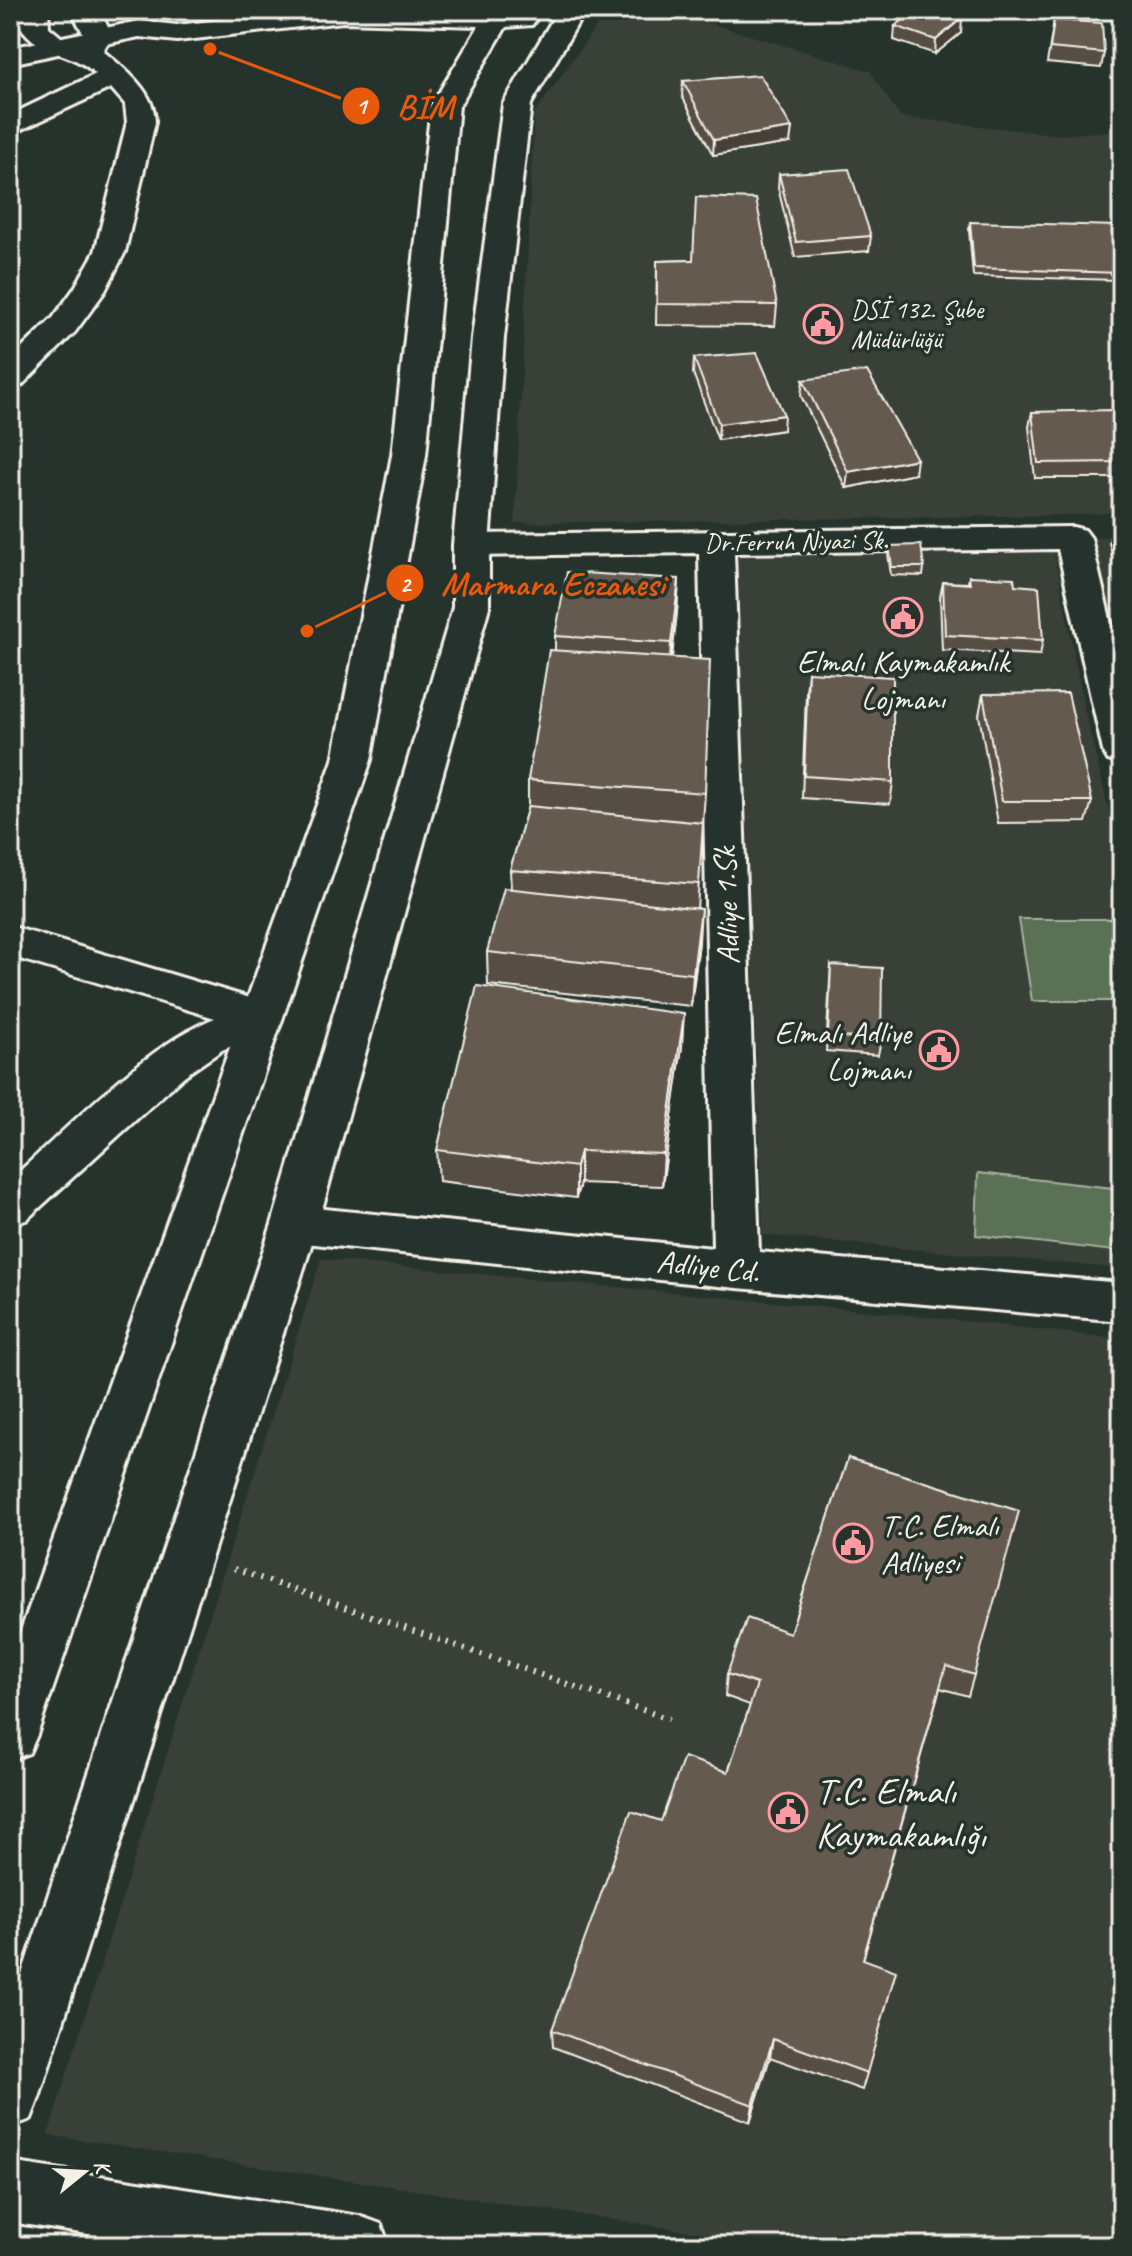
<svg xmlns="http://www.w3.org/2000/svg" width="1132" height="2256" font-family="Caveat,sans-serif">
  <rect width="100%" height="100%" fill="#26332d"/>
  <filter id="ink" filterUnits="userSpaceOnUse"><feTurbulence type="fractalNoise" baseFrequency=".0125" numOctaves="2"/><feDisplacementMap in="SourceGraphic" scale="16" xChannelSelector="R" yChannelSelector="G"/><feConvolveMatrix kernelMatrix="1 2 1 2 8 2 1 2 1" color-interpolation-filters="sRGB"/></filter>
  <g filter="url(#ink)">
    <g fill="#393f38">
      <path d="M 608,10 L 665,10 L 870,71 L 900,117 L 1060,135 L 1122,130 L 1122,512 L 1072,515 L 515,523 L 534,114 Z"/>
      <path d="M 1122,536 L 1122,663 L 1090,538 Z"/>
      <path d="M 1054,551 L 1085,712 L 1122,865 L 1122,1269 L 763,1235 L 737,556 Z"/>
      <path d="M 321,1259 L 910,1315 L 1122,1339 L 1122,2246 L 790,2246 L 48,2135 Z"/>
    </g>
    <g fill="#5a7155" stroke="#a7b19e" stroke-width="2">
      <path d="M 1019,919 L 1114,919 L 1122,957 L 1122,1001 L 1032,1001 Z"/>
      <path d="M 978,1173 L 1122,1189 L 1122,1252 L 976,1235 Z"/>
    </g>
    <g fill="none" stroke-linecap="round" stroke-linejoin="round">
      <g stroke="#f4f1e8" stroke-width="6">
        <g id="street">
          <path d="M 20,10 L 48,10 L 49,27 L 61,37 L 81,42 L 84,35 L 71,10 L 99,10 L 112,35 L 103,51 C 125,69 155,92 155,122 L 125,252 L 105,291 L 75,332 L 22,385 L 10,388 L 10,360 L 53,318 L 74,289 L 95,252 L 127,122 L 125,104 L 111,88 L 10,135 L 10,115 L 96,74 C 68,48 43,59 19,25 Z"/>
          <path d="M 1073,527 L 1085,530 L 1091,538 L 1122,670 L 1122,764 L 1108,760 L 1103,751 L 1058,549 L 734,553 L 759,1252 L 1122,1283 L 1122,1321 L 737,1288 L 295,1242 L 279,1237 L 272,1224 L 279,1211 L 295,1206 L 713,1248 L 699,553 L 471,556 L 459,553 L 453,545 L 459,537 L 471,534 Z"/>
          <path d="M 10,926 L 277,1006 L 283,1017 L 277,1028 L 222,1050 L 184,1076 L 26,1220 L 10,1225 L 10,1180 C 69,1128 143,1047 215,1018 L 10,956 Z"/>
          <path d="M 10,2162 L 359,2216 L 381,2224 L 389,2246 L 164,2246 L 10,2222 Z"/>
        </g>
      </g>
      <g stroke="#f4f1e8" stroke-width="6">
        <g id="secondary">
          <path d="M 307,10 L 522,10 L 532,13 L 536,19 L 532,25 L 506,27 L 459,106 L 426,455 L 371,760 L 37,1735 L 29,1753 L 10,1760 L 10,1661 L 333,760 L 392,455 L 431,106 L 479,26 L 343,22 L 177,41 L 139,37 L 10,64 L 10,48 L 139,21 L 177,25 Z"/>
          <path d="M 558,10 L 589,10 L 579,21 L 531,104 L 504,338 L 489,545 L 489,607 L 318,1224 L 39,2098 L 31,2119 L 10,2127 L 10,2010 L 272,1224 L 453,607 L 453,545 L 472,338 L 503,104 Z"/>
        </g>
      </g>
      <path stroke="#f4f1e8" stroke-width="6" stroke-dasharray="2 7" stroke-linecap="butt" d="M 234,1569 L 669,1719"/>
      <use href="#street" fill="#26332d" fill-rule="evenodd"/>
      <use href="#secondary" fill="#26332d" fill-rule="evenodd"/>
    </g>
    <g fill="#574d45" stroke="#f4f1e8" stroke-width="2">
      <path d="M 1054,20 L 1104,53 L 1101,68 L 1047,63 Z"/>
      <path d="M 895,26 L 961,33 L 935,54 L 894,40 Z"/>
      <path d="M 683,81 L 790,143 L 713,155 L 682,96 Z"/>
      <path d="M 779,174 L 871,236 L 869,251 L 795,257 L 778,188 Z"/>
      <path d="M 970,222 L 1120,273 L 1118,280 L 973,276 L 969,230 Z"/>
      <path d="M 693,260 L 777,305 L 775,326 L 656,325 L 657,261 Z"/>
      <path d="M 694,358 L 783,430 L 718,440 L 693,373 Z"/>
      <path d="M 803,380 L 915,474 L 846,488 L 801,396 Z"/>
      <path d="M 1032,412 L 1122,452 L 1121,478 L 1035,478 L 1029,427 Z"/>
      <path d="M 1111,535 L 1122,535 L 1122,565 L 1116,565 L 1109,543 Z"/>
      <path d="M 889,546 L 924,567 L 923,576 L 891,575 L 888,554 Z"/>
      <path d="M 969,576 L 1015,585 L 1043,640 L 1040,655 L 942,650 L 940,597 L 943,582 L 968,583 Z"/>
      <path d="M 679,579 L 677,612 L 672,658 L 705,793 L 697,909 L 699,942 L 691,1006 L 488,985 L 487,952 L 511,889 L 510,870 L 528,806 L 528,780 L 555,650 L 555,636 Z"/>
      <path d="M 1119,598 L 1122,598 L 1122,622 L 1118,606 Z"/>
      <path d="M 808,672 L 893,782 L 890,804 L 802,798 L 806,693 Z"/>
      <path d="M 983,694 L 1092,801 L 1086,822 L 998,823 L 979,715 Z"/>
      <path d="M 831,965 L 881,1040 L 878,1055 L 826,1051 L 830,980 Z"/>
      <path d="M 682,1046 L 662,1186 L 580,1183 L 576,1198 L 439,1181 L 437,1150 Z"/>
      <path d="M 848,1458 L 974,1675 L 968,1696 L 940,1688 L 863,1960 L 867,2073 L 862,2090 L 770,2057 L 750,2122 L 553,2047 L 552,2030 L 661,1821 L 728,1772 L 750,1705 L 725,1696 L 727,1674 L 790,1633 Z"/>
    </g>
    <g fill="#473f38" stroke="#f4f1e8" stroke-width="2">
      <path d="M 962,18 L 961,33 L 935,54 L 936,40 Z"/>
      <path d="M 792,128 L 790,143 L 713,155 L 714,140 Z"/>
      <path d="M 784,415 L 783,430 L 718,440 L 719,424 Z"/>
      <path d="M 917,459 L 915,474 L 846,488 L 848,472 Z"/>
      <path d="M 679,579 L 677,612 L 669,677 L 671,643 Z"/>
      <path d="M 701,909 L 699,942 L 691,1006 L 693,974 Z"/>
      <path d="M 684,1014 L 682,1046 L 662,1186 L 664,1154 Z"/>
      <path d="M 580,1151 L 580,1183 L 576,1198 L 576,1167 Z"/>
      <path d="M 773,2039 L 770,2057 L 750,2122 L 753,2105 Z"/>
    </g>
    <g fill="#655a50" stroke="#f4f1e8" stroke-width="2">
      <path d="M 917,10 L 938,10 L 962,18 L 936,40 L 895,26 Z"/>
      <path d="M 1054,20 L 1102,23 L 1104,53 L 1050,48 Z"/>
      <path d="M 760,75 L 792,128 L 714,140 L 683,81 Z"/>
      <path d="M 849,169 L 871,236 L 796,242 L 779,174 Z"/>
      <path d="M 696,197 L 756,199 L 777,305 L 657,304 L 657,261 L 693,260 Z"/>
      <path d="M 970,222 L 1118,226 L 1120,273 L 974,268 Z"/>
      <path d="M 757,353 L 784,415 L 719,424 L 694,358 Z"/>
      <path d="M 867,371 L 917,459 L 848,472 L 803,380 Z"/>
      <path d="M 1112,410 L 1122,452 L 1122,462 L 1038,463 L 1032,412 Z"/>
      <path d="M 1111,535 L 1122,535 L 1122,557 L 1117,557 Z"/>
      <path d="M 921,545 L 924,567 L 892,567 L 889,546 Z"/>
      <path d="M 567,572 L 679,579 L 671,643 L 555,636 Z"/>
      <path d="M 969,576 L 1014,578 L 1015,585 L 1039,587 L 1043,640 L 945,635 L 943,582 L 970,584 Z"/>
      <path d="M 549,650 L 710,660 L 705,793 L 528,780 Z"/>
      <path d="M 808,672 L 893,677 L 893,782 L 804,776 Z"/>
      <path d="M 1068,693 L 1092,801 L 1002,801 L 983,694 Z"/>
      <path d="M 528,806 L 703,823 L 699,884 L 510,870 Z"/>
      <path d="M 504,888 L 701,909 L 693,974 L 487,952 Z"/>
      <path d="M 831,965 L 882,968 L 881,1040 L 828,1036 Z"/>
      <path d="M 477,986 L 684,1014 L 664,1154 L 580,1151 L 576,1167 L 437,1150 Z"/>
      <path d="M 848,1458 L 1019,1511 L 974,1675 L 946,1666 L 863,1959 L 896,1971 L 867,2073 L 773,2039 L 753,2105 L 552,2030 L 631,1811 L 661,1821 L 684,1757 L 728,1772 L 757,1684 L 727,1674 L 747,1618 L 790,1633 Z"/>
    </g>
  </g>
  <defs>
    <g id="civic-ring" transform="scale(2)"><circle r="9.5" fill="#26332d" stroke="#ff9aa2" stroke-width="1.5"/><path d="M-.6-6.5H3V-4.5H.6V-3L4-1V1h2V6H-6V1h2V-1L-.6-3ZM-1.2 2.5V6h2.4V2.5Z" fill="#ff9aa2"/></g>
  </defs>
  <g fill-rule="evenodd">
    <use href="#civic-ring" x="823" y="324"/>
    <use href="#civic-ring" x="903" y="617"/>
    <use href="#civic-ring" x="939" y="1050"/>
    <use href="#civic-ring" x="853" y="1543"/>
    <use href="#civic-ring" x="788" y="1812"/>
  </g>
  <g text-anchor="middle" stroke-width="7" stroke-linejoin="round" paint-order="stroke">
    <g font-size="26" fill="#f4f1e8" stroke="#26332d" text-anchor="start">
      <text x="851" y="318">DSİ 132. Şube<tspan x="851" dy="30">Müdürlüğü</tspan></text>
    </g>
    <g font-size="26" fill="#f4f1e8" stroke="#26332d">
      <text transform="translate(796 541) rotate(-1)" y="9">Dr.Ferruh Niyazi Sk.</text>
    </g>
    <g font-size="32" fill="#f4f1e8" stroke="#26332d">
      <text x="903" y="672">Elmalı Kaymakamlık<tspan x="903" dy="37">Lojmanı</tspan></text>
      <text x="911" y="1043" text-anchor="end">Elmalı Adliye<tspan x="911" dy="37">Lojmanı</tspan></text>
      <text x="881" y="1536" text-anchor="start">T.C. Elmalı<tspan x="881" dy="37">Adliyesi</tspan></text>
    </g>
    <g font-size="32" fill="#f4f1e8" stroke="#26332d">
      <text transform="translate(726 906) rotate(-92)" y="11">Adliye 1.Sk</text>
      <text transform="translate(708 1266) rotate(6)" y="11">Adliye Cd.</text>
    </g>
    <g font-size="38" fill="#f4f1e8" stroke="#26332d" text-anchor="start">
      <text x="816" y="1803">T.C. Elmalı<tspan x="816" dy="44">Kaymakamlığı</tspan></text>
    </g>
  </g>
  <path fill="none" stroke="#e8590c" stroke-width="3" d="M210 49L361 106M307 631L405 583"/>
  <g fill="#e8590c" stroke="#26332d" stroke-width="3">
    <circle cx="210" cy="49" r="8"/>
    <circle cx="307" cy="631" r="8"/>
    <circle cx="361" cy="106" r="20"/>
    <circle cx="405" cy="583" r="20"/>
  </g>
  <g font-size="24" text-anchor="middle" font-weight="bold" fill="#fff">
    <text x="361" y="114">1</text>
    <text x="405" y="592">2</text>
  </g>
  <g font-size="34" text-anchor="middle" font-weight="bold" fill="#e8590c" stroke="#26332d" stroke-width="7" stroke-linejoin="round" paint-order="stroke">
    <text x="425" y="118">BİM</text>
    <text x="553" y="595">Marmara Eczanesi</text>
  </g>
  <rect width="1132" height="2256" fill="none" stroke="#26332d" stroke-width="40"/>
  <rect x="20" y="20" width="1092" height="2216" fill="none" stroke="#f4f1e8" stroke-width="3" filter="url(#ink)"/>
  <g transform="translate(84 2172) rotate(72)" stroke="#26332d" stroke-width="6" paint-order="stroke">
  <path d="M0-6L14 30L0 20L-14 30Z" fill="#f4f1e8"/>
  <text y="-12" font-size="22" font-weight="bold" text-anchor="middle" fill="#f4f1e8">K</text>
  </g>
</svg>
